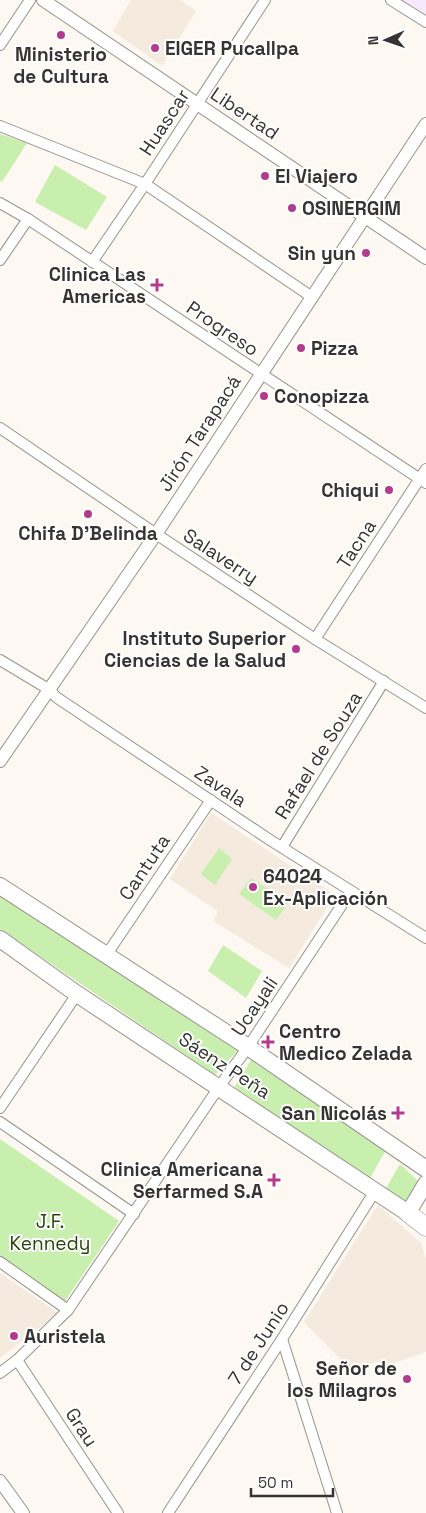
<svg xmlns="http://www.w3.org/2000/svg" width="426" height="1513" font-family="'Space Grotesk',sans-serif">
  <rect width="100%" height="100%" fill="#fdf8f1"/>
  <path fill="#f7e9fc" d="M 401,0 L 426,0 L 426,16 Z"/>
  <g fill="#f4eade">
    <path d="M 131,0 L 180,0 L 196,11 L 162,66 L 113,31 Z"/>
    <path d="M 211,813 L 335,895 L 289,968 L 213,921 L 218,911 L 170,879 Z"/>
    <path d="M 378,1205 L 421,1243 L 426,1259 L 426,1352 L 382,1367 L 380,1362 L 348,1367 L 304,1322 Z"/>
    <path d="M 0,1273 L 58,1313 L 0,1358 Z"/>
  </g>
  <g fill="#c8efad">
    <path d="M 0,134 L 27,143 L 2,182 L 0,181 Z"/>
    <path d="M 55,165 L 107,197 L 86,230 L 35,202 Z"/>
    <path d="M 219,848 L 232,859 L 215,885 L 201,874 Z"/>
    <path d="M 251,878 L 289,902 L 276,920 L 239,894 Z"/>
    <path d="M 0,895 L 238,1050 L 215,1075 L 0,929 Z"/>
    <path d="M 223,945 L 262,971 L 246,998 L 208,971 Z"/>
    <path d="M 251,1060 L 386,1150 L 370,1178 L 234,1088 Z"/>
    <path d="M 0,1139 L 119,1221 L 65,1301 L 0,1256 Z"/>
    <path d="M 400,1164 L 418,1181 L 406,1204 L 385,1190 Z"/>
  </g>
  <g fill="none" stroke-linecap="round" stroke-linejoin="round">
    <g stroke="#97928c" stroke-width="12">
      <g id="minor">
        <path d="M 391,0 L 426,22"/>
        <path d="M 0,45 L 30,0"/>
        <path d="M 0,126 L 145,184 L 312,297"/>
        <path d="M 0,203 L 28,219 L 426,483"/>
        <path d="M 0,260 L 28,219"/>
        <path d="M 92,262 L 145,184 L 265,0"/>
        <path d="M 0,428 L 156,534 L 315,639 L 426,708"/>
        <path d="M 315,639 L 426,469"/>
        <path d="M 0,660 L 50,690 L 56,697 L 270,840 L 426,938"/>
        <path d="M 282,847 L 384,681"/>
        <path d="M 107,954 L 211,800"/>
        <path d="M 0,1108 L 77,994"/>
        <path d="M 0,1122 L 134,1214"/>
        <path d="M 0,1262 L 68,1310"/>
        <path d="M 282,1339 L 337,1513"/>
        <path d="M 17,1360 L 118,1513"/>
        <path d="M 0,1373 L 17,1360 L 68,1310 L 219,1087 L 248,1047 L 351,891"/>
        <path d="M 168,1513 L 282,1339 L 375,1191"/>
      </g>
    </g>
    <g stroke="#97928c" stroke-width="14">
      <g id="tertiary">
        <path d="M 43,0 L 426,258"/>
        <path d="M 0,761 L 156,534 L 426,124"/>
        <path d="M 0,1481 L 23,1513"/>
      </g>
    </g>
    <g stroke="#97928c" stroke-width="17">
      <path id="secondary" d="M 408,1213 L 426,1183"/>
    </g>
    <g stroke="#97928c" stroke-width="18">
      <g id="primary">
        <path d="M 0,886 L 248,1047 L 426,1169"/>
        <path d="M 0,939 L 77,994 L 408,1213"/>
      </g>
    </g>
    <g stroke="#97928c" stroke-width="19">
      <path id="trunk" d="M 408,1213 L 426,1227"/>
    </g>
    <use href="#minor" stroke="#fff" stroke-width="10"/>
    <use href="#tertiary" stroke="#fff" stroke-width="12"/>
    <use href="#secondary" stroke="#fff" stroke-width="15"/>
    <use href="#primary" stroke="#fff" stroke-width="16"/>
    <use href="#trunk" stroke="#fff" stroke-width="18"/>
  </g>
  <g fill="#b33a8d" stroke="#fff" stroke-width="2">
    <circle cx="61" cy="35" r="5"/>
    <circle cx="155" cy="48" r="5"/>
    <circle cx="265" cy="176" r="5"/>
    <circle cx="292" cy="208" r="5"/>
    <circle cx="366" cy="253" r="5"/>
    <path d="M154.5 277.5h5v5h5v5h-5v5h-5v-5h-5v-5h5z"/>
    <circle cx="301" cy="348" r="5"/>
    <circle cx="264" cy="396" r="5"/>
    <circle cx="389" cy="490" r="5"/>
    <circle cx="88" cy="514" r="5"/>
    <circle cx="296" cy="649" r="5"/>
    <circle cx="253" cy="887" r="5"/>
    <path d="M265.5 1034.5h5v5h5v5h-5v5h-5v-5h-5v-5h5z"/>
    <path d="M395.5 1105.5h5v5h5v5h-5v5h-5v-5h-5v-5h5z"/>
    <path d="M271.5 1172.5h5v5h5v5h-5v5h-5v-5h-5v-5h5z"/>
    <circle cx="14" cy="1336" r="5"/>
    <circle cx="407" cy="1379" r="5"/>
  </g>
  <g text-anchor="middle" stroke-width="4" stroke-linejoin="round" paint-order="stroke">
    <g font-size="19" font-weight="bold" fill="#363432" stroke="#fff" text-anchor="start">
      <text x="165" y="55">EIGER Pucallpa</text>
      <text x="61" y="61" text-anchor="middle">Ministerio<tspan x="61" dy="22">de Cultura</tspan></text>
      <text x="275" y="183">El Viajero</text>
      <text x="302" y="215">OSINERGIM</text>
      <text x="356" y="260" text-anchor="end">Sin yun</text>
      <text x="146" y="281" text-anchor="end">Clinica Las<tspan x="146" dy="22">Americas</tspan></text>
      <text x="311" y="355">Pizza</text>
      <text x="274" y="403">Conopizza</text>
      <text x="379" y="497" text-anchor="end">Chiqui</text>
      <text x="88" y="540" text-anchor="middle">Chifa D'Belinda</text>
      <text x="286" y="645" text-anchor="end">Instituto Superior<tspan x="286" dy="22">Ciencias de la Salud</tspan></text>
      <text x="263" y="883">64024<tspan x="263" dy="22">Ex-Aplicación</tspan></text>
      <text x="279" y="1038">Centro<tspan x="279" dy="22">Medico Zelada</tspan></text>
      <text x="387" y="1120" text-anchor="end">San Nicolás</text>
      <text x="263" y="1176" text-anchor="end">Clinica Americana<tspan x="263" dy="22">Serfarmed S.A</tspan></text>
      <text x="24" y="1343">Auristela</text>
      <text x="397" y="1375" text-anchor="end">Señor de<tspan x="397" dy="22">los Milagros</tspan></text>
    </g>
    <g font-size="19" fill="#363432" stroke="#fff">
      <text transform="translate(245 113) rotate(34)" y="7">Libertad</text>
      <text transform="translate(164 122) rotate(-57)" y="7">Huascar</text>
      <text transform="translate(223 328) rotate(34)" y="7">Progreso</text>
      <text transform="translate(199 433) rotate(-57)" y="7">Jirón Tarapacá</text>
      <text transform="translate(356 544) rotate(-57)" y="7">Tacna</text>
      <text transform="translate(221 556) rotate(33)" y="7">Salaverry</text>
      <text transform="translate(318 755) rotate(-58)" y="7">Rafael de Souza</text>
      <text transform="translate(221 786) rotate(34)" y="7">Zavala</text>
      <text transform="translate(144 867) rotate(-56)" y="7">Cantuta</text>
      <text transform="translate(254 1006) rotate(-56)" y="7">Ucayali</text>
      <text transform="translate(225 1065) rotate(33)" y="7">Sáenz Peña</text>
      <text transform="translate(258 1343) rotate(-57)" y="7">7 de Junio</text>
      <text transform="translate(82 1427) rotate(57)" y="7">Grau</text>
    </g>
    <g font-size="19" fill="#27450b" stroke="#fff">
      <text x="50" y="1228">J.F.<tspan x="50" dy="22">Kennedy</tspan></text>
    </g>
  </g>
  <g transform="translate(386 40) rotate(268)" stroke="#ffffff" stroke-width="4" paint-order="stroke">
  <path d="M0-4L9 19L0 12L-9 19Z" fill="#363432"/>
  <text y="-8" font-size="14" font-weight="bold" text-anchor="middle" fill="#363432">N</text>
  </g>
  <path d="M251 1488v8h82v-8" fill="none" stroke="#363432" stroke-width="2.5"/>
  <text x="258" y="1488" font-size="15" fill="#363432" stroke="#ffffff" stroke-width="4" paint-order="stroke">50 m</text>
</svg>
